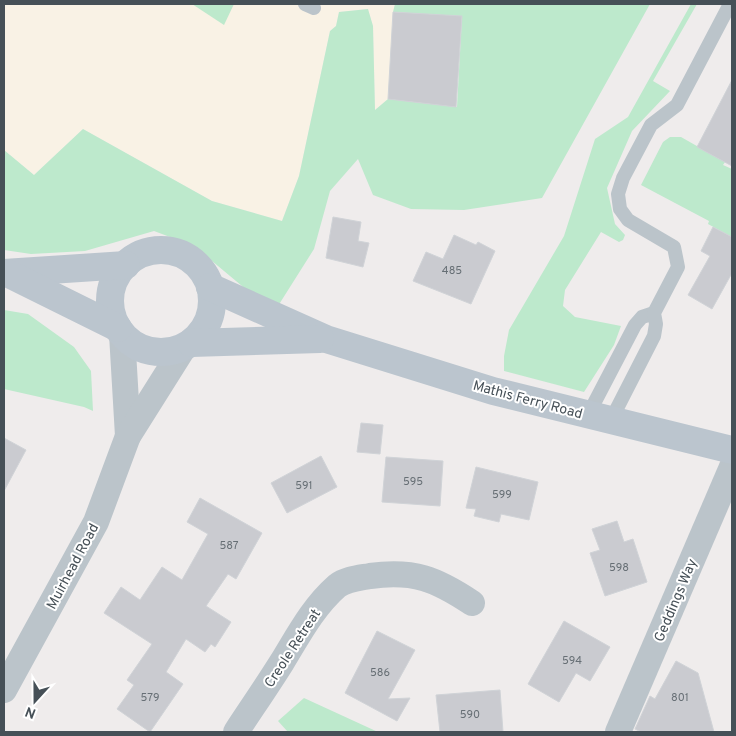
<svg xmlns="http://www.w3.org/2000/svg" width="736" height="736" font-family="Overpass,sans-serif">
  <rect width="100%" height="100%" fill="#efecec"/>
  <path fill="#f9f2e5" d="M 4,4 L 395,4 L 394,11 L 462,16 L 456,107 L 388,99 L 375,110 L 373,26 L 368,9 L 339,12 L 336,26 L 330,31 L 299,176 L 282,221 L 212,201 L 83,129 L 34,175 L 4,150 Z"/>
  <g fill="#bde9cc">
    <path d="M 192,4 L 234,4 L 224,25 Z"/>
    <path d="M 395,4 L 650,4 L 542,198 L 464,210 L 411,209 L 373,195 L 358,159 L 330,191 L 314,249 L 278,306 L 248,291 L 194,246 L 154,231 L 85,251 L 31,254 L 4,250 L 4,150 L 34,175 L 83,129 L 212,201 L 282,221 L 299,176 L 330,31 L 336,26 L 339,12 L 368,9 L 373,26 L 375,110 L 388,99 L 457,107 L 462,17 L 393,12 Z"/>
    <path d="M 691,4 L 697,4 L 653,81 L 670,91 L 632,131 L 607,188 L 615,224 L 625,235 L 623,240 L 619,242 L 601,232 L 565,290 L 563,306 L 575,317 L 621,326 L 614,345 L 584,392 L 504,371 L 504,356 L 509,330 L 564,236 L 595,139 L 628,117 Z"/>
    <path d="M 670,137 L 681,137 L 725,162 L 723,165 L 732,169 L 732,237 L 708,224 L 709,221 L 641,185 L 663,142 Z"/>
    <path d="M 4,310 L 28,314 L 74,347 L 91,371 L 93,411 L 84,407 L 4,389 Z"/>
    <path d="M 304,698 L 378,732 L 288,732 L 278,721 Z"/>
  </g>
  <g fill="#cacbd0" stroke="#d0d3d7">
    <path d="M 393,12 L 462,16 L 456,107 L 388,99 Z"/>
    <path d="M 732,80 L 732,166 L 697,147 Z"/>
    <path d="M 333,217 L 361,222 L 358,241 L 369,243 L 363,267 L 326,258 Z"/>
    <path d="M 713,227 L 732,237 L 732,273 L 712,309 L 688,295 L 710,256 L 701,251 Z"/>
    <path d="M 454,235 L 476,245 L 478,242 L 495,251 L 471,304 L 413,281 L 426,252 L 443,259 Z"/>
    <path d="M 361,423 L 383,425 L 380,454 L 357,452 Z"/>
    <path d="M 4,438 L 26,450 L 4,491 Z"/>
    <path d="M 321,456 L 337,487 L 287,513 L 271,483 Z"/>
    <path d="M 386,457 L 443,461 L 440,506 L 382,502 Z"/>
    <path d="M 476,467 L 538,482 L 529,520 L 501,514 L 499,522 L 474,516 L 476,509 L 466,508 Z"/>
    <path d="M 200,498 L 262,533 L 236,579 L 228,574 L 206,606 L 231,622 L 215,647 L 211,644 L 205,652 L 186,639 L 166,672 L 183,684 L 150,732 L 117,709 L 134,685 L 127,680 L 152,644 L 104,613 L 121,587 L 140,600 L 162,567 L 182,580 L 208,534 L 187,522 Z"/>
    <path d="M 617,521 L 624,542 L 633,539 L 647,582 L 605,596 L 590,553 L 600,550 L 592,529 Z"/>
    <path d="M 564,621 L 610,647 L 590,681 L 576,673 L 559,702 L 528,684 Z"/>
    <path d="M 377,631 L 415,650 L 388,699 L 410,698 L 397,721 L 345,693 Z"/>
    <path d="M 676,661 L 698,673 L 714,732 L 641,732 L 635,729 L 650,696 L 655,699 Z"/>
    <path d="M 500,690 L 503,732 L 440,732 L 436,695 Z"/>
  </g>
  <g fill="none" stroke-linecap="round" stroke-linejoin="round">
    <g stroke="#bbc4ca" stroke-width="14">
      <path d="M 305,4 L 314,8"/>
      <path d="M 588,415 L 635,325 L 642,317 L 654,313"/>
      <path d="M 611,420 L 654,336 L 656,324 L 654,313 L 678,267 L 674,247 L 628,220 L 620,209 L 618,194 L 623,178 L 651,125 L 677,105 L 730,4"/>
    </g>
    <g stroke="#bbc4ca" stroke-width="26">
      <path d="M 122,334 L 128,436"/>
      <path d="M 4,690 L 96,522 L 128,436 L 184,347"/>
      <path d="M 236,732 C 251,709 267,686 282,662 C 298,636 313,607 337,586 C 346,579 359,578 370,576 C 414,570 436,579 472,603"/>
      <path d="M 618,732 L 732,467"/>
    </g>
    <g stroke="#bbc5ce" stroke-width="28">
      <circle cx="161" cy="301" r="51"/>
      <path d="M 4,273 L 126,265"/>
      <path d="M 9,274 L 118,328"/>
      <path d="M 210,287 L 326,339 L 493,391 L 732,450"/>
      <path d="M 191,343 L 320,339"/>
    </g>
  </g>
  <g text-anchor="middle" stroke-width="4" stroke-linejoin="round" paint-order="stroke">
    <g font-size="11" fill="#676f75">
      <text x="452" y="274">485</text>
      <text x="413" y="485">595</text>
      <text x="304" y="489">591</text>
      <text x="502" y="498">599</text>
      <text x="229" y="549">587</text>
      <text x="619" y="571">598</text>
      <text x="572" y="664">594</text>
      <text x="380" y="676">586</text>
      <text x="150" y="701">579</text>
      <text x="680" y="701">801</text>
      <text x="470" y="718">590</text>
    </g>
    <g font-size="14" fill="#465057" stroke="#fff">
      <text transform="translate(528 399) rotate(15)" y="5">Mathis Ferry Road</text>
      <text transform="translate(72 566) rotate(-62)" y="5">Muirhead Road</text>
      <text transform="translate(675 600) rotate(-67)" y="5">Geddings Way</text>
      <text transform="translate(292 648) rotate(-57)" y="5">Creole Retreat</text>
    </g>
  </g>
  <rect width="736" height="736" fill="none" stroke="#465057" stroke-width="10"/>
  <g transform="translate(35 701) rotate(201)" stroke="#ffffff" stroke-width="4" paint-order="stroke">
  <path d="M0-4L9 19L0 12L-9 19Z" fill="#465057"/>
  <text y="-8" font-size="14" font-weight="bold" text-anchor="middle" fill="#465057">N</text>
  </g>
</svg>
